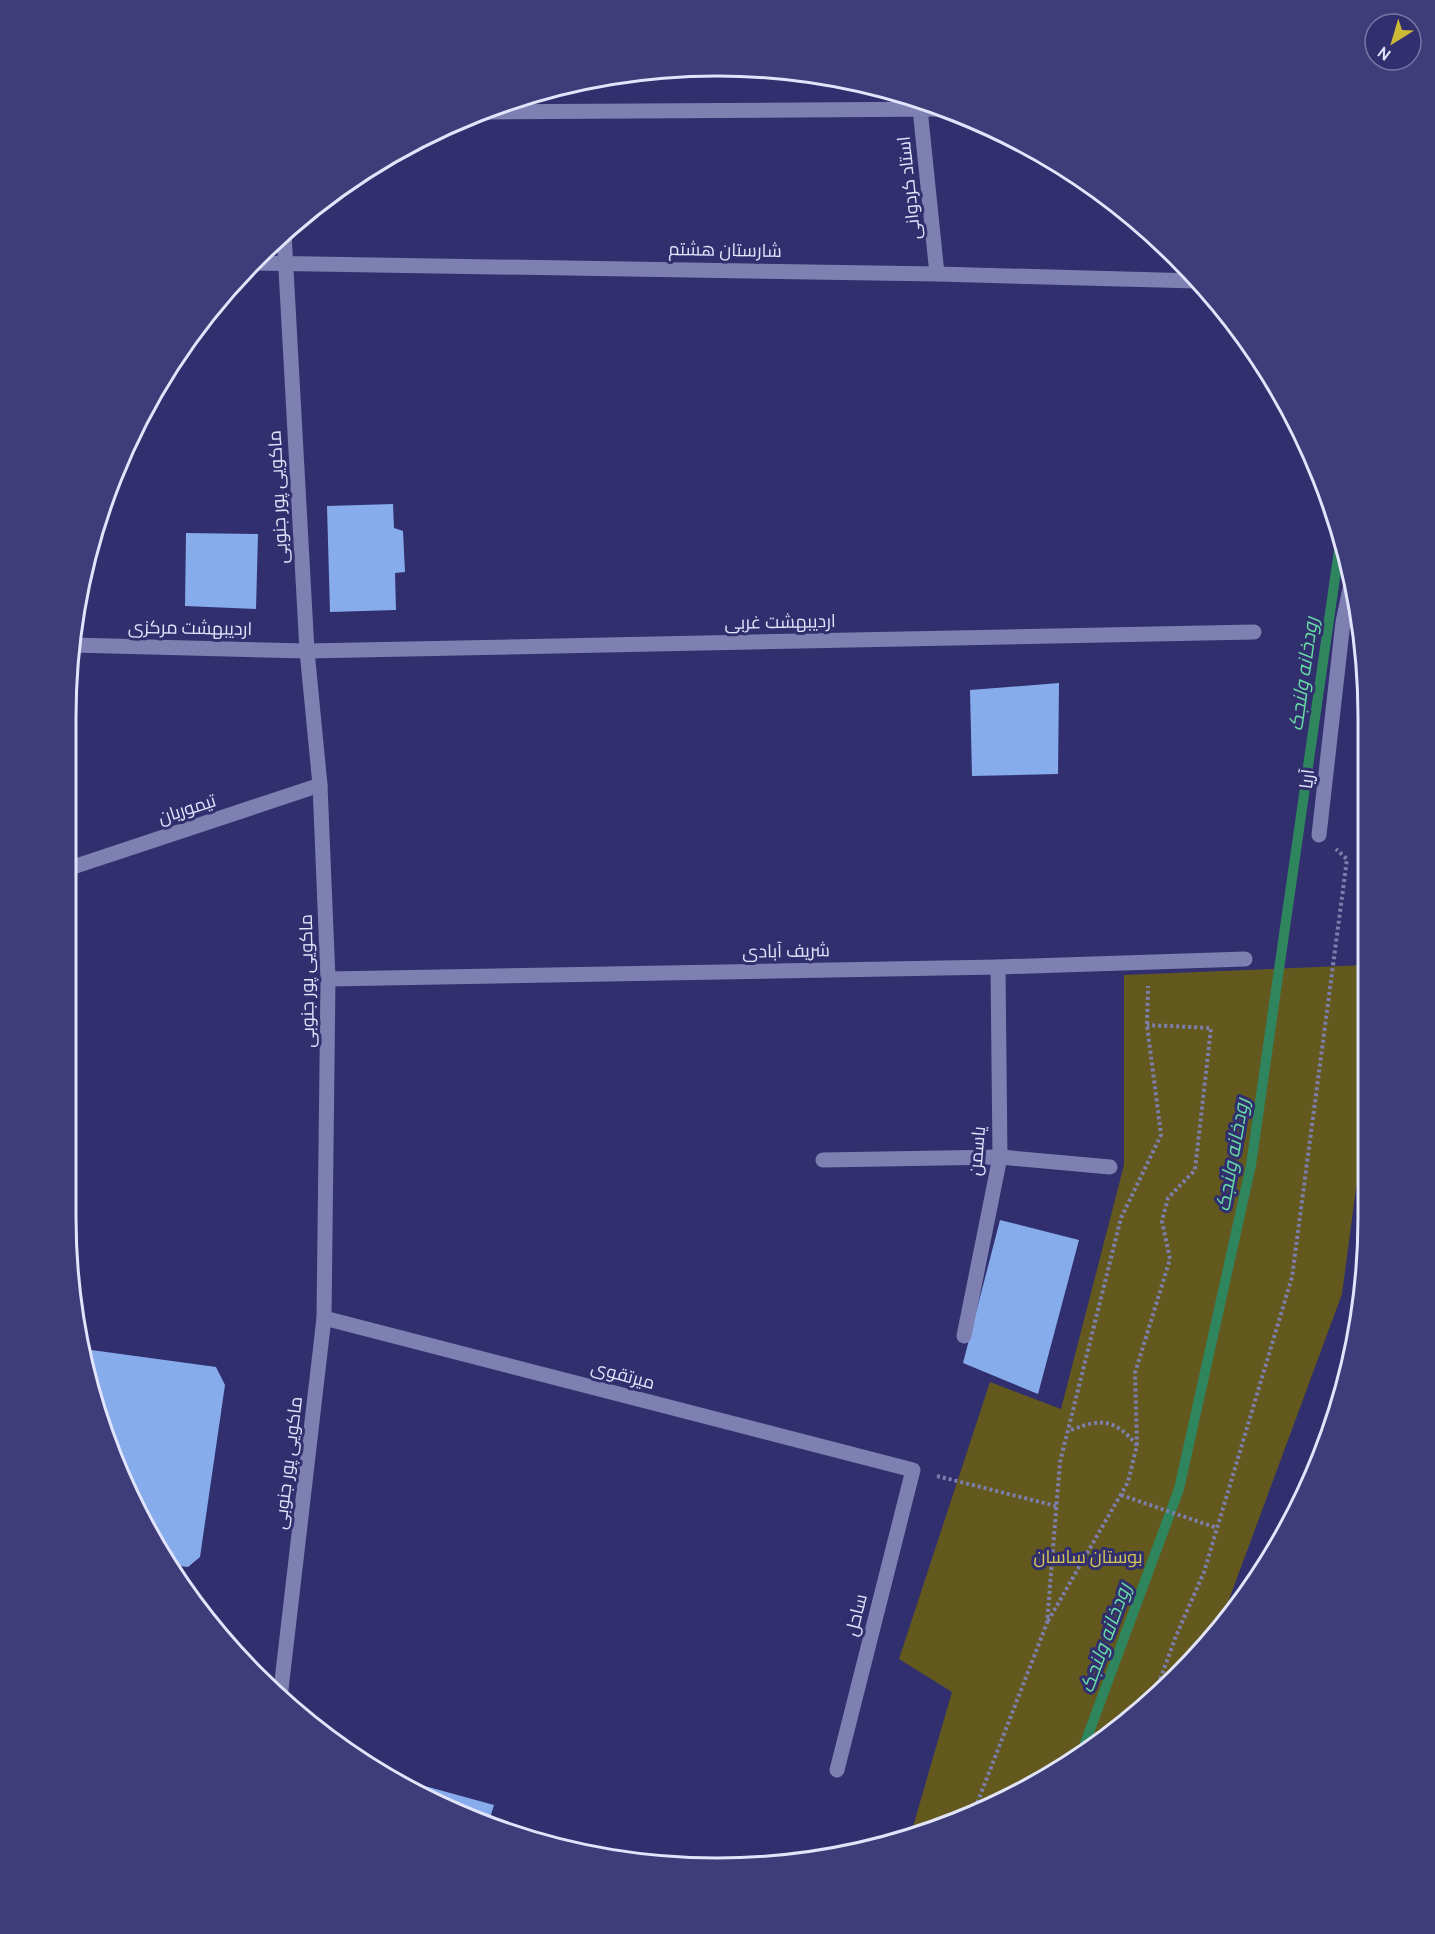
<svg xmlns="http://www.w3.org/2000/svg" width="1435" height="1934" font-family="Cabin,Cairo,sans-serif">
  <rect width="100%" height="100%" fill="#312f6e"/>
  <path fill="#63591e" d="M 1366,965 L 1367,1105 L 1342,1294 L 1217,1632 L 1207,1646 L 1114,1734 L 1006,1801 L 927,1833 L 910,1837 L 952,1692 L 899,1659 L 990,1382 L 1061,1409 L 1124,1165 L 1124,975 Z"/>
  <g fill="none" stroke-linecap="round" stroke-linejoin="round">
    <path stroke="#2f855e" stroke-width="10" d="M 1081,1754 L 1179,1489 L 1251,1165 L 1340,543"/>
  </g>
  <g fill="#86acec">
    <path d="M 393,504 L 394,528 L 403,531 L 405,572 L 395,573 L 396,610 L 330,612 L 327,506 Z"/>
    <path d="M 186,533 L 258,534 L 256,609 L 185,606 Z"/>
    <path d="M 1059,683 L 1058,774 L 972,776 L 970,690 Z"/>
    <path d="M 1000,1220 L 1079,1240 L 1038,1394 L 963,1363 Z"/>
    <path d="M 84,1349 L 216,1367 L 225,1385 L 200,1557 L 188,1567 L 171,1565 L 153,1543 L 88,1385 Z"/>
    <path d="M 392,1777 L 494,1805 L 489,1821 L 429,1801 Z"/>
  </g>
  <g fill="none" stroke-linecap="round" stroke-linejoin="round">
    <g stroke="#7e7eac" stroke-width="4" stroke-dasharray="3 3" stroke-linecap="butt">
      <path d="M 1071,1430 C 1102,1418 1114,1419 1137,1445"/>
      <path d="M 937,1476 L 1056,1506"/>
      <path d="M 1121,1495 L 1217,1528"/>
      <path d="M 1048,1621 L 1128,1482 L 1137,1445 L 1135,1373 L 1170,1259 L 1162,1221 L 1168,1198 L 1195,1170 L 1211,1028 L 1147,1025"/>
      <path d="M 1154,1696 L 1176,1636 L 1204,1572 L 1292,1277 L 1347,859 L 1336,849"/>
      <path d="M 973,1814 L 1047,1623 L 1060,1462 L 1121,1218 L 1161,1135 L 1147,1025 L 1148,986"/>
    </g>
    <g stroke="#7d80b1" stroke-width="15">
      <path d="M 919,99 L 937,274"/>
      <path d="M 484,112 L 946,109"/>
      <path d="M 252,263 L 937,274 L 1197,281"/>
      <path d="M 72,645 L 307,651 L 1254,632"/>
      <path d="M 1319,835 L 1343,622 L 1351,584"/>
      <path d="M 67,869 L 320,785"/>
      <path d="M 328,979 L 998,967 L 1245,959"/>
      <path d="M 823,1160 L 1000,1157 L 1110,1167"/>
      <path d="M 324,1318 L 913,1470 L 837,1770"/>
      <path d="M 964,1336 L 1000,1157 L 998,967"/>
      <path d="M 280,1698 L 324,1318 L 328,979 L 320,785 L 307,651 L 284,233"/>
    </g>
  </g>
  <g text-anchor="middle" stroke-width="6" stroke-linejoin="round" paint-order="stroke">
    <g font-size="18" fill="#e1e4fb" stroke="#312f6e">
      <text transform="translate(909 188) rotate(-96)" y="6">استاد کردوانی</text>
      <text transform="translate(725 250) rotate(1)" y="6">شارستان هشتم</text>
      <text transform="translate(278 497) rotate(-93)" y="6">ماکویی‌ پور جنوبی</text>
      <text transform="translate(780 622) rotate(-1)" y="6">اردیبهشت غربی</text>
      <text transform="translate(190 628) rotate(1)" y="6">اردیبهشت مرکزی</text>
      <text transform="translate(1307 779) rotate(-83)" y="6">آریا</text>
      <text transform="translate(187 809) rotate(-18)" y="6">تیموریان</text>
      <text transform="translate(786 951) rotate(-1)" y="6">شریف آبادی</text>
      <text transform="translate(307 981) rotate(-91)" y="6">ماکویی‌ پور جنوبی</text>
      <text transform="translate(977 1151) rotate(-85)" y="6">یاسمن</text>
      <text transform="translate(623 1375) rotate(15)" y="6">میرتقوی</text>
      <text transform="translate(288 1463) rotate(-83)" y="6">ماکویی‌ پور جنوبی</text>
      <text transform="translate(856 1615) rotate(-76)" y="6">ساحل</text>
    </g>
    <g font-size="18" fill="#d6c556" stroke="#312f6e">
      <text x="1088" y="1563">بوستان ساسان</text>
    </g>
    <g font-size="20" font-style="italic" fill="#67dba4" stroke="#312f6e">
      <text transform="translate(1303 674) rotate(-82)" y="7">رودخانه ولنجک</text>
      <text transform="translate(1232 1155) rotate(-80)" y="7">رودخانه ولنجک</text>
      <text transform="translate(1105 1638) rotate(-70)" y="7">رودخانه ولنجک</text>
    </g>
  </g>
  <path d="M0 0H1435V1934H0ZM717 76H717A641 641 0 0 1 1358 717V1217A641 641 0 0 1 717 1858H717A641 641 0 0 1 76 1217V717A641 641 0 0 1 717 76Z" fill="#3f3d79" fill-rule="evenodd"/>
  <path fill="none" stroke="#e1e4fb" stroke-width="3" d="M717 76H717A641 641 0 0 1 1358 717V1217A641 641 0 0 1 717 1858H717A641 641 0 0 1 76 1217V717A641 641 0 0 1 717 76Z"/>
  <g transform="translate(1393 42) rotate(217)"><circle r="28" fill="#312f6e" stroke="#7777a6" stroke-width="1.5"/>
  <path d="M0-4.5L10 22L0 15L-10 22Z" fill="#ccb938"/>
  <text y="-9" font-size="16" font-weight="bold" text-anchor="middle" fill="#e1e4fb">N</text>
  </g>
</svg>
